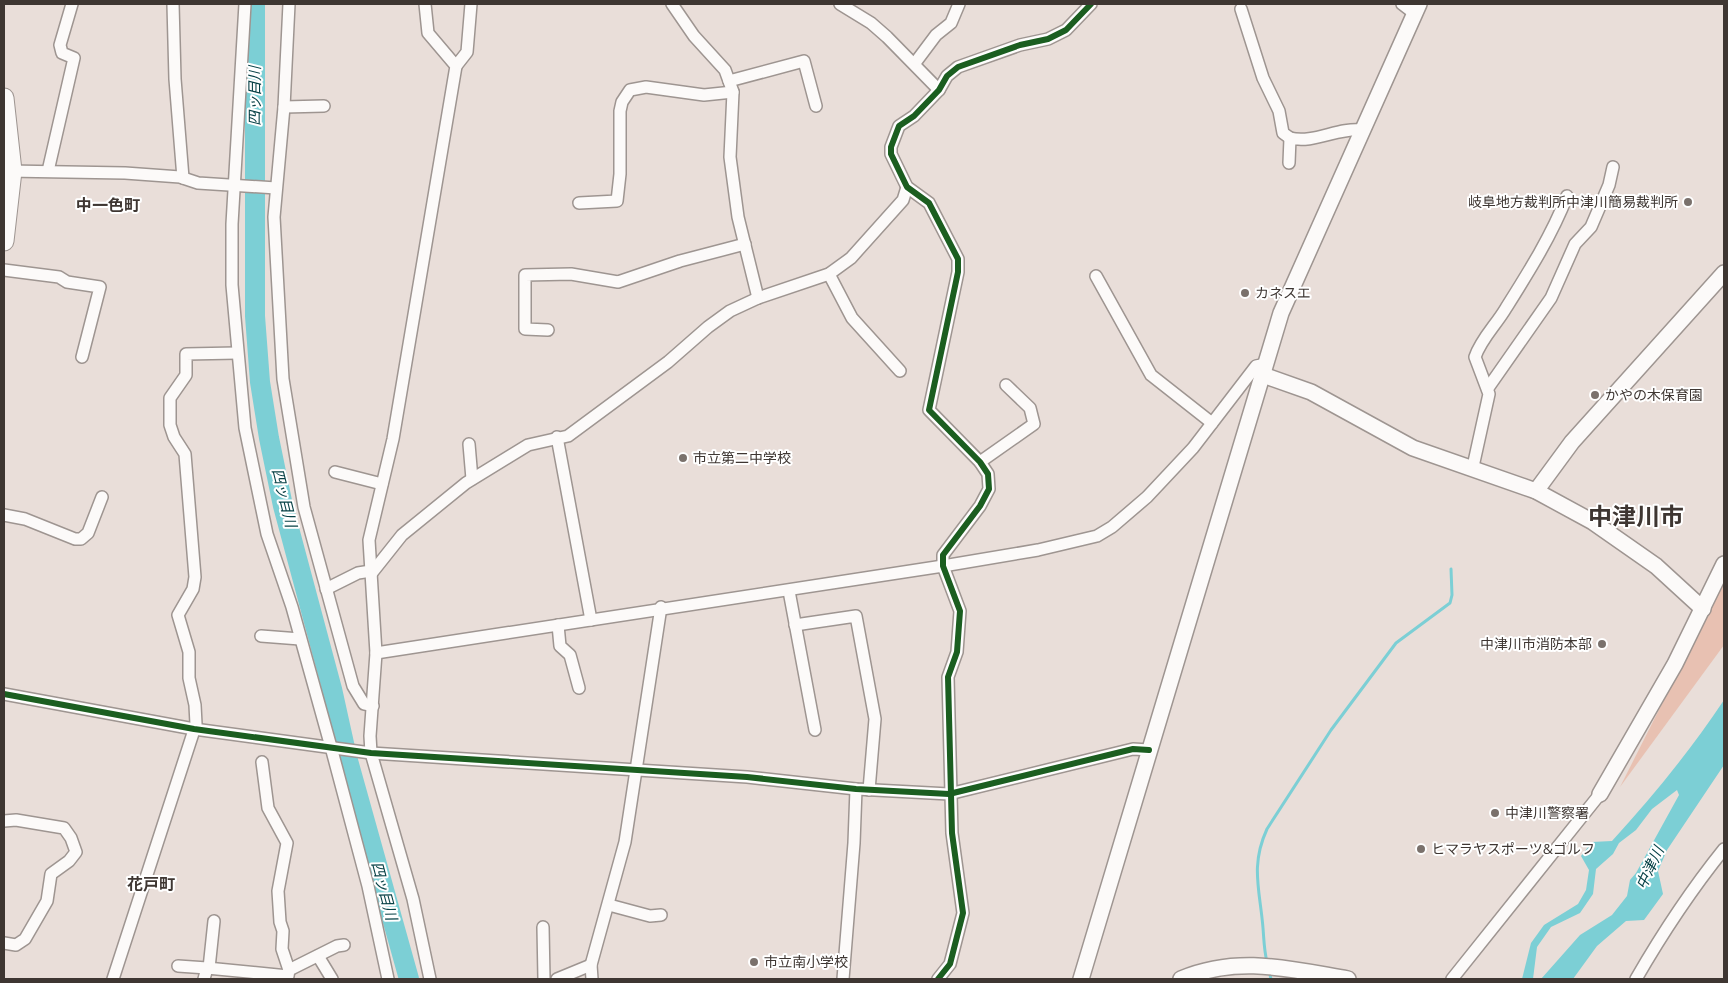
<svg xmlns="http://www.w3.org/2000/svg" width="1728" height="983" font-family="'Open Sans','Noto Sans JP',sans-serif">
  <rect width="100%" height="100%" fill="#e9ded9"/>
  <path fill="#e8c1b2" d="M 1724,581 L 1724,645 L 1620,787 Z"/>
  <path fill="#7ccfd5" d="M 1724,700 L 1724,765 L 1667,850 L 1658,871 L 1663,894 L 1644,920 L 1626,921 L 1597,946 L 1573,979 L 1541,979 L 1580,935 L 1612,915 L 1627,896 L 1630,880 L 1636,873 L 1679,795 L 1677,790 L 1652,809 L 1636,830 L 1619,843 L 1613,854 L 1596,869 L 1593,894 L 1580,913 L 1551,927 L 1537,947 L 1533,979 L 1522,979 L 1531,943 L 1544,925 L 1578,904 L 1586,890 L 1589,870 L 1581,856 L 1592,842 L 1612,841 C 1653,796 1690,751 1724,700 Z"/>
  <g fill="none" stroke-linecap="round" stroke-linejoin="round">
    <g stroke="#7ccfd5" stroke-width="3">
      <path d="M 1267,962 C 1264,950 1264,940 1263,928 C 1260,890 1250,866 1267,829 L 1331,730 L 1396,643 L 1450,603 L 1452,595 L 1451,569"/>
      <path d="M 1269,971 L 1271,979"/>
    </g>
    <path stroke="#7ccfd5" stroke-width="20" d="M 255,4 L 255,316 L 260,382 L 269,438 L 283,506 L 332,689 L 347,757 L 409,979"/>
    <g stroke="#9e9591" stroke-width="14">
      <g id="minor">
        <path d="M 173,4 L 175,79 L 183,178"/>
        <path d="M 245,4 L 232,224 L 232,285 L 245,428 L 267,534 L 292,607 L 331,747 L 368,886 L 388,979"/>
        <path d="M 289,4 L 284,107 L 274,217 L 283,379 L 304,507 L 353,686 L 364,704 L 373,706"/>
        <path d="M 425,4 L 428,33 L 456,66 L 393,439 L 369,540 L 376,653 L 370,736 L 371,753 L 413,899 L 430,979"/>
        <path d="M 672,4 L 694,36 L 725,70 L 733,92 L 730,157 L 738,217 L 758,298"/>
        <path d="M 840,4 L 871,23 L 887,37 L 939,90"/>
        <path d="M 1402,4 L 1415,14"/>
        <path d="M 1241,9 L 1263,78 L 1279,111 L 1283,133 L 1290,138"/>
        <path d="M 915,63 L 936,35 L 951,23 L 959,4"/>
        <path d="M 456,66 L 467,52 L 471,4"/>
        <path d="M 729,81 L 804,61 L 816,106"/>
        <path d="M 284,107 L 324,106"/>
        <path d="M 1289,163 L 1290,138 C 1314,144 1338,127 1362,130"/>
        <path d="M 8,171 L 125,173 L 180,177 L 198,183 L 276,188"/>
        <path d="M 48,171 L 74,58 L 62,53 L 60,45 L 72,4"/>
        <path d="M 579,203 L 617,201 L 620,174 L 620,111 L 622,102 L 630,90 L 646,87 L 704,95 L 733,92"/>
        <path d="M 4,270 L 59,277 L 67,282 L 100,287 L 82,357"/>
        <path d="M 829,274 L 852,318 L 900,371"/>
        <path d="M 1096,276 L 1151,375 L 1212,423"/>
        <path d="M 548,330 L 525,329 L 525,275 L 571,274 L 618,282 L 680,261 L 745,244"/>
        <path d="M 1488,388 L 1551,298 L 1575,244 L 1591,227 L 1609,185 L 1613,167"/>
        <path d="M 557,437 L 591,620"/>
        <path d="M 469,444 L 472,479"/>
        <path d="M 980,462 L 1034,424 L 1030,408 L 1006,385"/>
        <path d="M 1474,462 L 1489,394 L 1475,357 C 1481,339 1496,325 1506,308 C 1528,273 1552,235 1567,196"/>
        <path d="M 335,472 L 382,484"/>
        <path d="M 4,515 L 25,519 L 75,539 L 81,539 L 88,533 L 102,497"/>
        <path d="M 371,574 L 402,535 L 466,483 L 528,445 L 568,436 L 668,362 L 708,327 L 730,311 L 758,298 L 829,274 L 851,258 L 903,200 L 907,187"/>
        <path d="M 326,589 L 358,573 L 371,571"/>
        <path d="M 789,591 L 815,730"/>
        <path d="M 558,625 L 560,646 L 570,655 L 579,688"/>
        <path d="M 795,625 L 856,616 L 875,719 L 869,790"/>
        <path d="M 261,636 L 300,639"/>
        <path d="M 376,653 L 943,566 L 1038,550 L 1097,536 L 1112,527 L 1147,497 L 1193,448 L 1256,366 L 1266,364"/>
        <path d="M 4,694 L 194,729 L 371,753 L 747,777 L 856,789 L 949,794 L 1133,749 L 1149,750"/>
        <path d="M 4,821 L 16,820 L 64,828 L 71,838 L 76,852 L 69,861 L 51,874 L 47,901 L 25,939 L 16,945 L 4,943"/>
        <path d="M 609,905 L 650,916 L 661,915"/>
        <path d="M 543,927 L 544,979"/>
        <path d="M 318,956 L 332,979"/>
        <path d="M 178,966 L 207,968"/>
        <path d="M 209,968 L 214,921"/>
        <path d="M 289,970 L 337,946 L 344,945"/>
        <path d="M 113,979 L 196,724 L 195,705 L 189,678 L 189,652 L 178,615 L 193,589 L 195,577 L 185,454 L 174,437 L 170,425 L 170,398 L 186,375 L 186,354 L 237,353"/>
        <path d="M 204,979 L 207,968 L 288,976 L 289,970 L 282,949 L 283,931 L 280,922 L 278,891 L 287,843 L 268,808 L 262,762"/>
        <path d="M 557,979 L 591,965"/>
        <path d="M 592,979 L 591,965 L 625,842 L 661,607"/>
        <path d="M 843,979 L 854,843 L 856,789"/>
        <path d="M 938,979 L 950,964 L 963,913 L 952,833 L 948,677 L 957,652 L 960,611 L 943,566 L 943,555 L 980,506 L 989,489 L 988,474 L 980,462 L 929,410 L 958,272 L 958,259 L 929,203 L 907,187 L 891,154 L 891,147 L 899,126 L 914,116 L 939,90 L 947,76 L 958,67 L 1020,45 L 1048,39 L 1066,30 L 1091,4"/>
        <path d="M 1452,979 L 1600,794"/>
        <path d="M 1636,979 C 1662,934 1691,890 1724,849"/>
      </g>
    </g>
    <g stroke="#9e9591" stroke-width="18">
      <g id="tertiary">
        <path d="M 1263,375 L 1311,392 L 1413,448 L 1536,491 L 1593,522 L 1656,566 L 1703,609"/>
        <path d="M 1536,491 L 1572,442 L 1724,273"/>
        <path d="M 1600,794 L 1675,664 L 1724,564"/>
        <path d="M 1081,979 L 1281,313 L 1419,4"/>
        <path d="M 1181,979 C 1238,955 1289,969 1348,979"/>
      </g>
    </g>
    <g stroke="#9e9591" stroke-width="21">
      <path id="primary" d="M 4,98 L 12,171 L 4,241"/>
    </g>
    <use href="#minor" stroke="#fcfaf9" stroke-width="11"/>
    <use href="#tertiary" stroke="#fcfaf9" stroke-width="15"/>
    <use href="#primary" stroke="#fcfaf9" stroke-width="19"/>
    <g stroke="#fff" stroke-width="9">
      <g id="cycleway">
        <path d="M 4,694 L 194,729 L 371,753 L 747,777 L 856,789 L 949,794 L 1133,749 L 1149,750"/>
        <path d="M 938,979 L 950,964 L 963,913 L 952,833 L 948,677 L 957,652 L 960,611 L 943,566 L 943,555 L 980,506 L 989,489 L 988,474 L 980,462 L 929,410 L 958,272 L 958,259 L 929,203 L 907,187 L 891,154 L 891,147 L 899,126 L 914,116 L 939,90 L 947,76 L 958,67 L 1020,45 L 1048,39 L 1066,30 L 1091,4"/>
      </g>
    </g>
    <use href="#cycleway" stroke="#1b5e20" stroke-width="6"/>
  </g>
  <g fill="#7a716c" stroke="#fff" stroke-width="2">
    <circle cx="1688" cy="202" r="5"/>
    <circle cx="1245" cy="293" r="5"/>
    <circle cx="1595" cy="395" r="5"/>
    <circle cx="683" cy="458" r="5"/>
    <circle cx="1602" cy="644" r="5"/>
    <circle cx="1495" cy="813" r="5"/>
    <circle cx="1421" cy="849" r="5"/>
    <circle cx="754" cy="962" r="5"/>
  </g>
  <g text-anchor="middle" stroke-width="4" stroke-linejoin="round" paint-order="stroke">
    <g font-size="14" fill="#3e3632" stroke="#fff" text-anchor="start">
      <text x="1678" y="207" text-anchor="end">岐阜地方裁判所中津川簡易裁判所</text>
      <text x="1255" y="298">カネスエ</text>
      <text x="1605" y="400">かやの木保育園</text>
      <text x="693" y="463">市立第二中学校</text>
      <text x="1592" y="649" text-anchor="end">中津川市消防本部</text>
      <text x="1505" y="818">中津川警察署</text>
      <text x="1431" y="854">ヒマラヤスポーツ&amp;ゴルフ</text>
      <text x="764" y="967">市立南小学校</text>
    </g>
    <g font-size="15" font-style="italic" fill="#074146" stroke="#fff">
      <text transform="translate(255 96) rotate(-90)" y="5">四ッ目川</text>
      <text transform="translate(284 498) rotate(76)" y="5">四ッ目川</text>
      <text transform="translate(1650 868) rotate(-65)" y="5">中津川</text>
      <text transform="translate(384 891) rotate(75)" y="5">四ッ目川</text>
    </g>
    <g font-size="16" font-weight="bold" fill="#3e3632" stroke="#fff">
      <text x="108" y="211">中一色町</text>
      <text x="151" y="890">花戸町</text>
    </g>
    <g font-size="24" font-weight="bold" fill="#3e3632" stroke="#fff">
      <text x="1636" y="525">中津川市</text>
    </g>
  </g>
  <rect width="1728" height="983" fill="none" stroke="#3e3632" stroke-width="10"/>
</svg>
